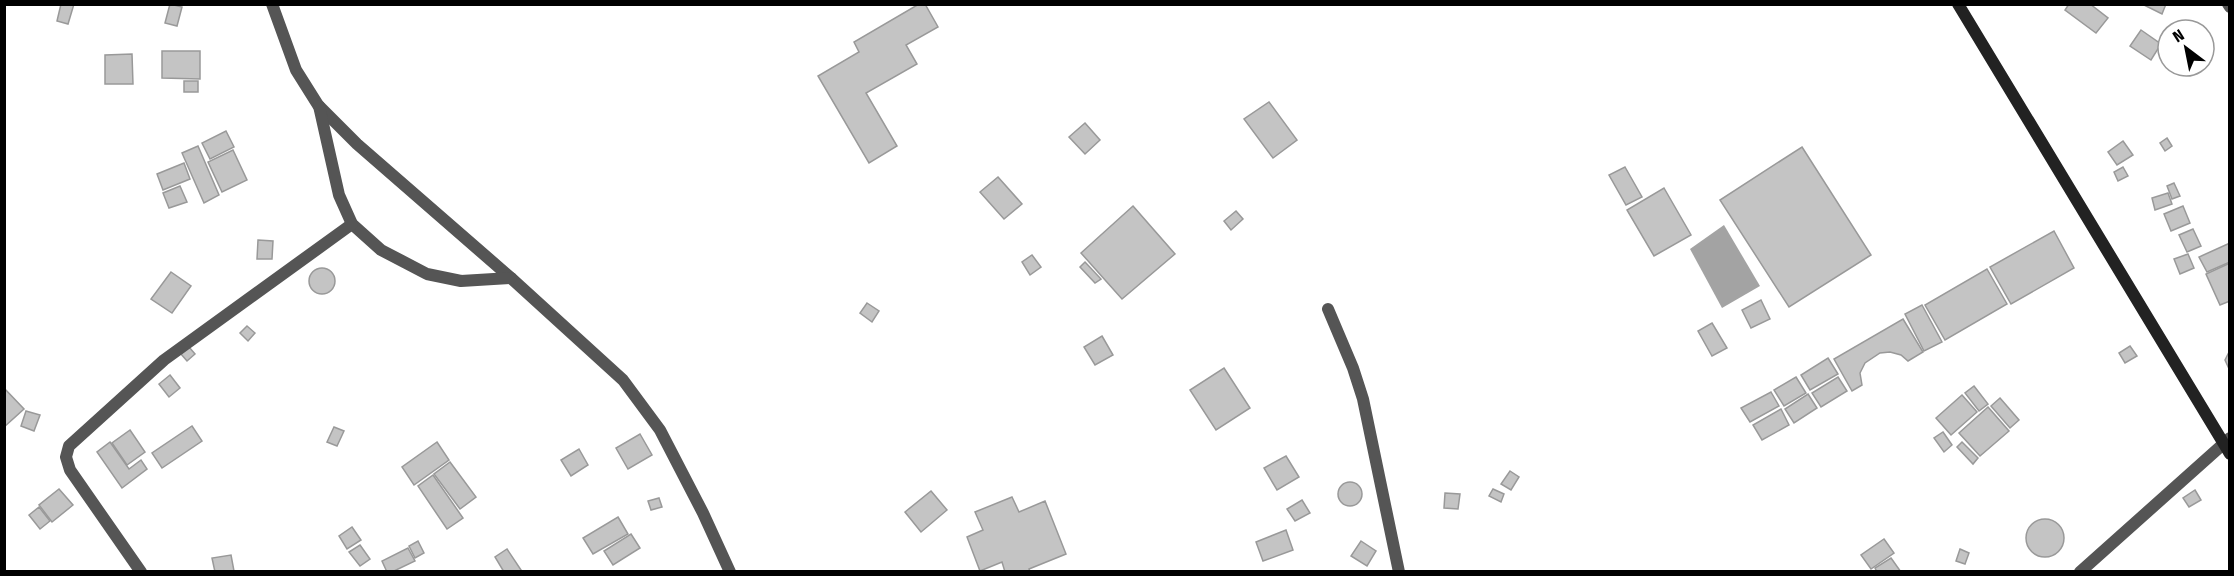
<svg xmlns="http://www.w3.org/2000/svg" width="2234" height="576" font-family="'Fira Sans Condensed',sans-serif">
  <rect width="100%" height="100%" fill="#fff"/>
  <path fill="#a3a3a3" d="M 1724,225 L 1760,286 L 1722,308 L 1690,249 Z"/>
  <g fill="#c4c4c4" stroke="#999" stroke-width="1.5">
    <path d="M 61,4 L 74,4 L 68,24 L 57,21 Z"/>
    <path d="M 170,4 L 182,7 L 177,26 L 165,23 Z"/>
    <path d="M 919,4 L 925,4 L 938,27 L 906,45 L 917,64 L 866,93 L 897,146 L 869,163 L 818,76 L 859,52 L 854,42 Z"/>
    <path d="M 2069,4 L 2090,4 L 2108,18 L 2096,33 L 2065,10 Z"/>
    <path d="M 2142,4 L 2166,4 L 2162,14 Z"/>
    <path d="M 2141,30 L 2161,44 L 2151,60 L 2130,46 Z"/>
    <path d="M 162,51 L 200,51 L 200,79 L 162,78 Z"/>
    <path d="M 132,54 L 133,84 L 105,84 L 105,55 Z"/>
    <rect x="184" y="81" width="14" height="11"/>
    <path d="M 1269,102 L 1297,140 L 1273,158 L 1244,119 Z"/>
    <path d="M 1085,123 L 1100,140 L 1085,154 L 1069,137 Z"/>
    <path d="M 226,131 L 234,147 L 210,159 L 202,143 Z"/>
    <path d="M 2167,138 L 2172,146 L 2165,151 L 2160,143 Z"/>
    <path d="M 2123,141 L 2133,155 L 2117,165 L 2108,152 Z"/>
    <path d="M 198,146 L 219,195 L 204,203 L 182,153 Z"/>
    <path d="M 1802,147 L 1871,255 L 1789,307 L 1720,200 Z"/>
    <path d="M 233,150 L 247,180 L 222,192 L 208,162 Z"/>
    <path d="M 184,163 L 190,179 L 163,190 L 157,174 Z"/>
    <path d="M 1625,167 L 1642,197 L 1626,205 L 1609,175 Z"/>
    <path d="M 2123,167 L 2128,176 L 2118,181 L 2114,172 Z"/>
    <path d="M 998,177 L 1022,204 L 1004,219 L 980,192 Z"/>
    <path d="M 2174,183 L 2180,196 L 2172,199 L 2167,186 Z"/>
    <path d="M 180,186 L 187,202 L 169,208 L 163,193 Z"/>
    <path d="M 1664,188 L 1691,235 L 1654,256 L 1627,210 Z"/>
    <path d="M 2168,193 L 2172,204 L 2155,210 L 2152,198 Z"/>
    <path d="M 1133,206 L 1175,254 L 1122,299 L 1081,253 Z"/>
    <path d="M 2183,206 L 2190,223 L 2171,231 L 2164,214 Z"/>
    <path d="M 1236,211 L 1243,219 L 1231,230 L 1224,221 Z"/>
    <path d="M 2193,229 L 2201,246 L 2187,252 L 2179,235 Z"/>
    <path d="M 2054,231 L 2074,268 L 2011,304 L 1990,267 Z"/>
    <path d="M 258,240 L 273,241 L 272,259 L 257,259 Z"/>
    <path d="M 2230,243 L 2230,262 L 2207,272 L 2199,257 Z"/>
    <path d="M 2188,254 L 2194,268 L 2180,274 L 2174,259 Z"/>
    <path d="M 1032,255 L 1041,267 L 1030,275 L 1022,262 Z"/>
    <path d="M 1085,262 L 1101,279 L 1095,283 L 1080,267 Z"/>
    <path d="M 2230,263 L 2230,301 L 2220,305 L 2206,274 Z"/>
    <circle cx="322" cy="281" r="13"/>
    <path d="M 1987,269 L 2007,304 L 1945,340 L 1925,305 Z"/>
    <path d="M 171,272 L 191,286 L 172,313 L 151,299 Z"/>
    <path d="M 1761,300 L 1770,319 L 1751,328 L 1742,310 Z"/>
    <path d="M 867,303 L 879,311 L 872,322 L 860,313 Z"/>
    <path d="M 1922,305 L 1942,342 L 1924,351 L 1905,314 Z"/>
    <path d="M 1903,319 L 1923,352 L 1908,361 L 1901,355 L 1890,352 L 1880,353 L 1865,363 L 1860,373 L 1862,385 L 1852,391 L 1834,359 Z"/>
    <path d="M 1712,323 L 1727,348 L 1712,356 L 1698,331 Z"/>
    <path d="M 247,326 L 255,333 L 248,341 L 240,333 Z"/>
    <path d="M 1102,336 L 1113,355 L 1095,365 L 1084,347 Z"/>
    <path d="M 2130,346 L 2137,356 L 2125,363 L 2119,353 Z"/>
    <path d="M 189,347 L 195,354 L 187,361 L 181,354 Z"/>
    <path d="M 2230,350 L 2230,371 L 2225,360 Z"/>
    <path d="M 1828,358 L 1838,374 L 1810,390 L 1801,375 Z"/>
    <path d="M 1224,368 L 1250,408 L 1216,430 L 1190,390 Z"/>
    <path d="M 170,375 L 180,388 L 169,397 L 159,384 Z"/>
    <path d="M 1796,377 L 1806,393 L 1784,406 L 1774,390 Z"/>
    <path d="M 1838,377 L 1847,391 L 1821,407 L 1812,393 Z"/>
    <path d="M 1974,386 L 1988,404 L 1979,411 L 1965,393 Z"/>
    <path d="M 4,388 L 24,409 L 4,427 Z"/>
    <path d="M 1771,392 L 1779,406 L 1750,422 L 1741,408 Z"/>
    <path d="M 1808,394 L 1817,408 L 1794,423 L 1785,409 Z"/>
    <path d="M 1962,395 L 1977,412 L 1951,435 L 1936,418 Z"/>
    <path d="M 2000,398 L 2019,420 L 2010,428 L 1991,406 Z"/>
    <path d="M 1988,407 L 2009,431 L 1980,456 L 1959,433 Z"/>
    <path d="M 1781,409 L 1789,425 L 1762,440 L 1753,425 Z"/>
    <path d="M 26,411 L 40,415 L 34,431 L 21,426 Z"/>
    <path d="M 192,426 L 202,441 L 162,468 L 152,453 Z"/>
    <path d="M 334,427 L 344,431 L 337,446 L 327,442 Z"/>
    <path d="M 130,430 L 145,452 L 127,465 L 112,443 Z"/>
    <path d="M 1943,432 L 1952,445 L 1944,452 L 1934,438 Z"/>
    <path d="M 640,434 L 652,455 L 628,469 L 616,448 Z"/>
    <path d="M 110,442 L 129,469 L 141,460 L 147,469 L 122,488 L 97,452 Z"/>
    <path d="M 437,442 L 449,460 L 414,485 L 402,467 Z"/>
    <path d="M 1962,442 L 1978,458 L 1973,464 L 1957,447 Z"/>
    <path d="M 579,449 L 588,465 L 571,476 L 561,460 Z"/>
    <path d="M 1286,456 L 1299,477 L 1277,490 L 1264,468 Z"/>
    <path d="M 450,462 L 476,497 L 460,509 L 434,474 Z"/>
    <path d="M 1510,471 L 1519,477 L 1511,490 L 1501,484 Z"/>
    <path d="M 433,475 L 463,518 L 447,529 L 418,486 Z"/>
    <circle cx="1350" cy="494" r="12"/>
    <path d="M 59,489 L 73,505 L 52,522 L 39,505 Z"/>
    <path d="M 1493,489 L 1504,494 L 1501,502 L 1489,496 Z"/>
    <path d="M 2195,490 L 2201,500 L 2189,507 L 2183,498 Z"/>
    <path d="M 931,491 L 947,510 L 921,532 L 905,512 Z"/>
    <path d="M 1445,493 L 1460,494 L 1458,509 L 1444,508 Z"/>
    <path d="M 1012,497 L 1019,512 L 1045,501 L 1066,554 L 1029,569 L 1030,572 L 1005,572 L 1002,562 L 980,571 L 967,537 L 983,530 L 975,512 Z"/>
    <path d="M 659,498 L 662,507 L 651,510 L 648,501 Z"/>
    <path d="M 1302,500 L 1310,513 L 1295,521 L 1287,509 Z"/>
    <path d="M 39,507 L 50,521 L 40,529 L 29,515 Z"/>
    <path d="M 618,517 L 628,534 L 593,554 L 583,538 Z"/>
    <circle cx="2045" cy="538" r="19"/>
    <path d="M 352,527 L 361,540 L 347,549 L 339,536 Z"/>
    <path d="M 1286,530 L 1293,550 L 1263,561 L 1256,542 Z"/>
    <path d="M 631,534 L 640,548 L 613,565 L 604,551 Z"/>
    <path d="M 1884,539 L 1894,553 L 1871,569 L 1861,555 Z"/>
    <path d="M 418,541 L 424,553 L 415,558 L 409,546 Z"/>
    <path d="M 1361,541 L 1376,551 L 1367,566 L 1351,556 Z"/>
    <path d="M 360,545 L 370,559 L 360,566 L 349,552 Z"/>
    <path d="M 408,548 L 415,561 L 392,572 L 387,572 L 382,561 Z"/>
    <path d="M 507,549 L 521,570 L 519,572 L 504,572 L 495,557 Z"/>
    <path d="M 1960,549 L 1969,553 L 1965,564 L 1956,561 Z"/>
    <path d="M 231,555 L 234,571 L 215,572 L 212,558 Z"/>
    <path d="M 1891,558 L 1901,572 L 1877,572 L 1875,568 Z"/>
  </g>
  <g fill="none" stroke-linecap="round" stroke-linejoin="round">
    <g stroke="#555" stroke-width="12">
      <path d="M 272,4 L 296,70 L 318,105 L 357,144 L 511,278 L 623,380 L 660,430 L 703,513 L 730,572"/>
      <path d="M 2228,4 L 2230,7"/>
      <path d="M 319,106 L 339,195 L 352,224 L 381,250 L 427,274 L 461,281 L 511,278"/>
      <path d="M 1328,309 L 1353,368 L 1363,399 L 1399,572"/>
      <path d="M 141,572 L 70,470 L 66,457 L 69,446 L 164,360 L 352,224"/>
      <path d="M 2080,572 L 2230,438"/>
    </g>
    <path stroke="#222" stroke-width="12" d="M 1958,4 L 2230,454"/>
  </g>
  <rect width="2234" height="576" fill="none" stroke="#000000" stroke-width="12"/>
  <g transform="translate(2186 48) rotate(328)"><circle r="28" fill="#ffffff" stroke="#999999" stroke-width="1.5"/>
  <path d="M0-4.5L10 22L0 15L-10 22Z" fill="#000000"/>
  <text y="-9" font-size="16" font-weight="bold" text-anchor="middle" fill="#000000">N</text>
  </g>
</svg>
